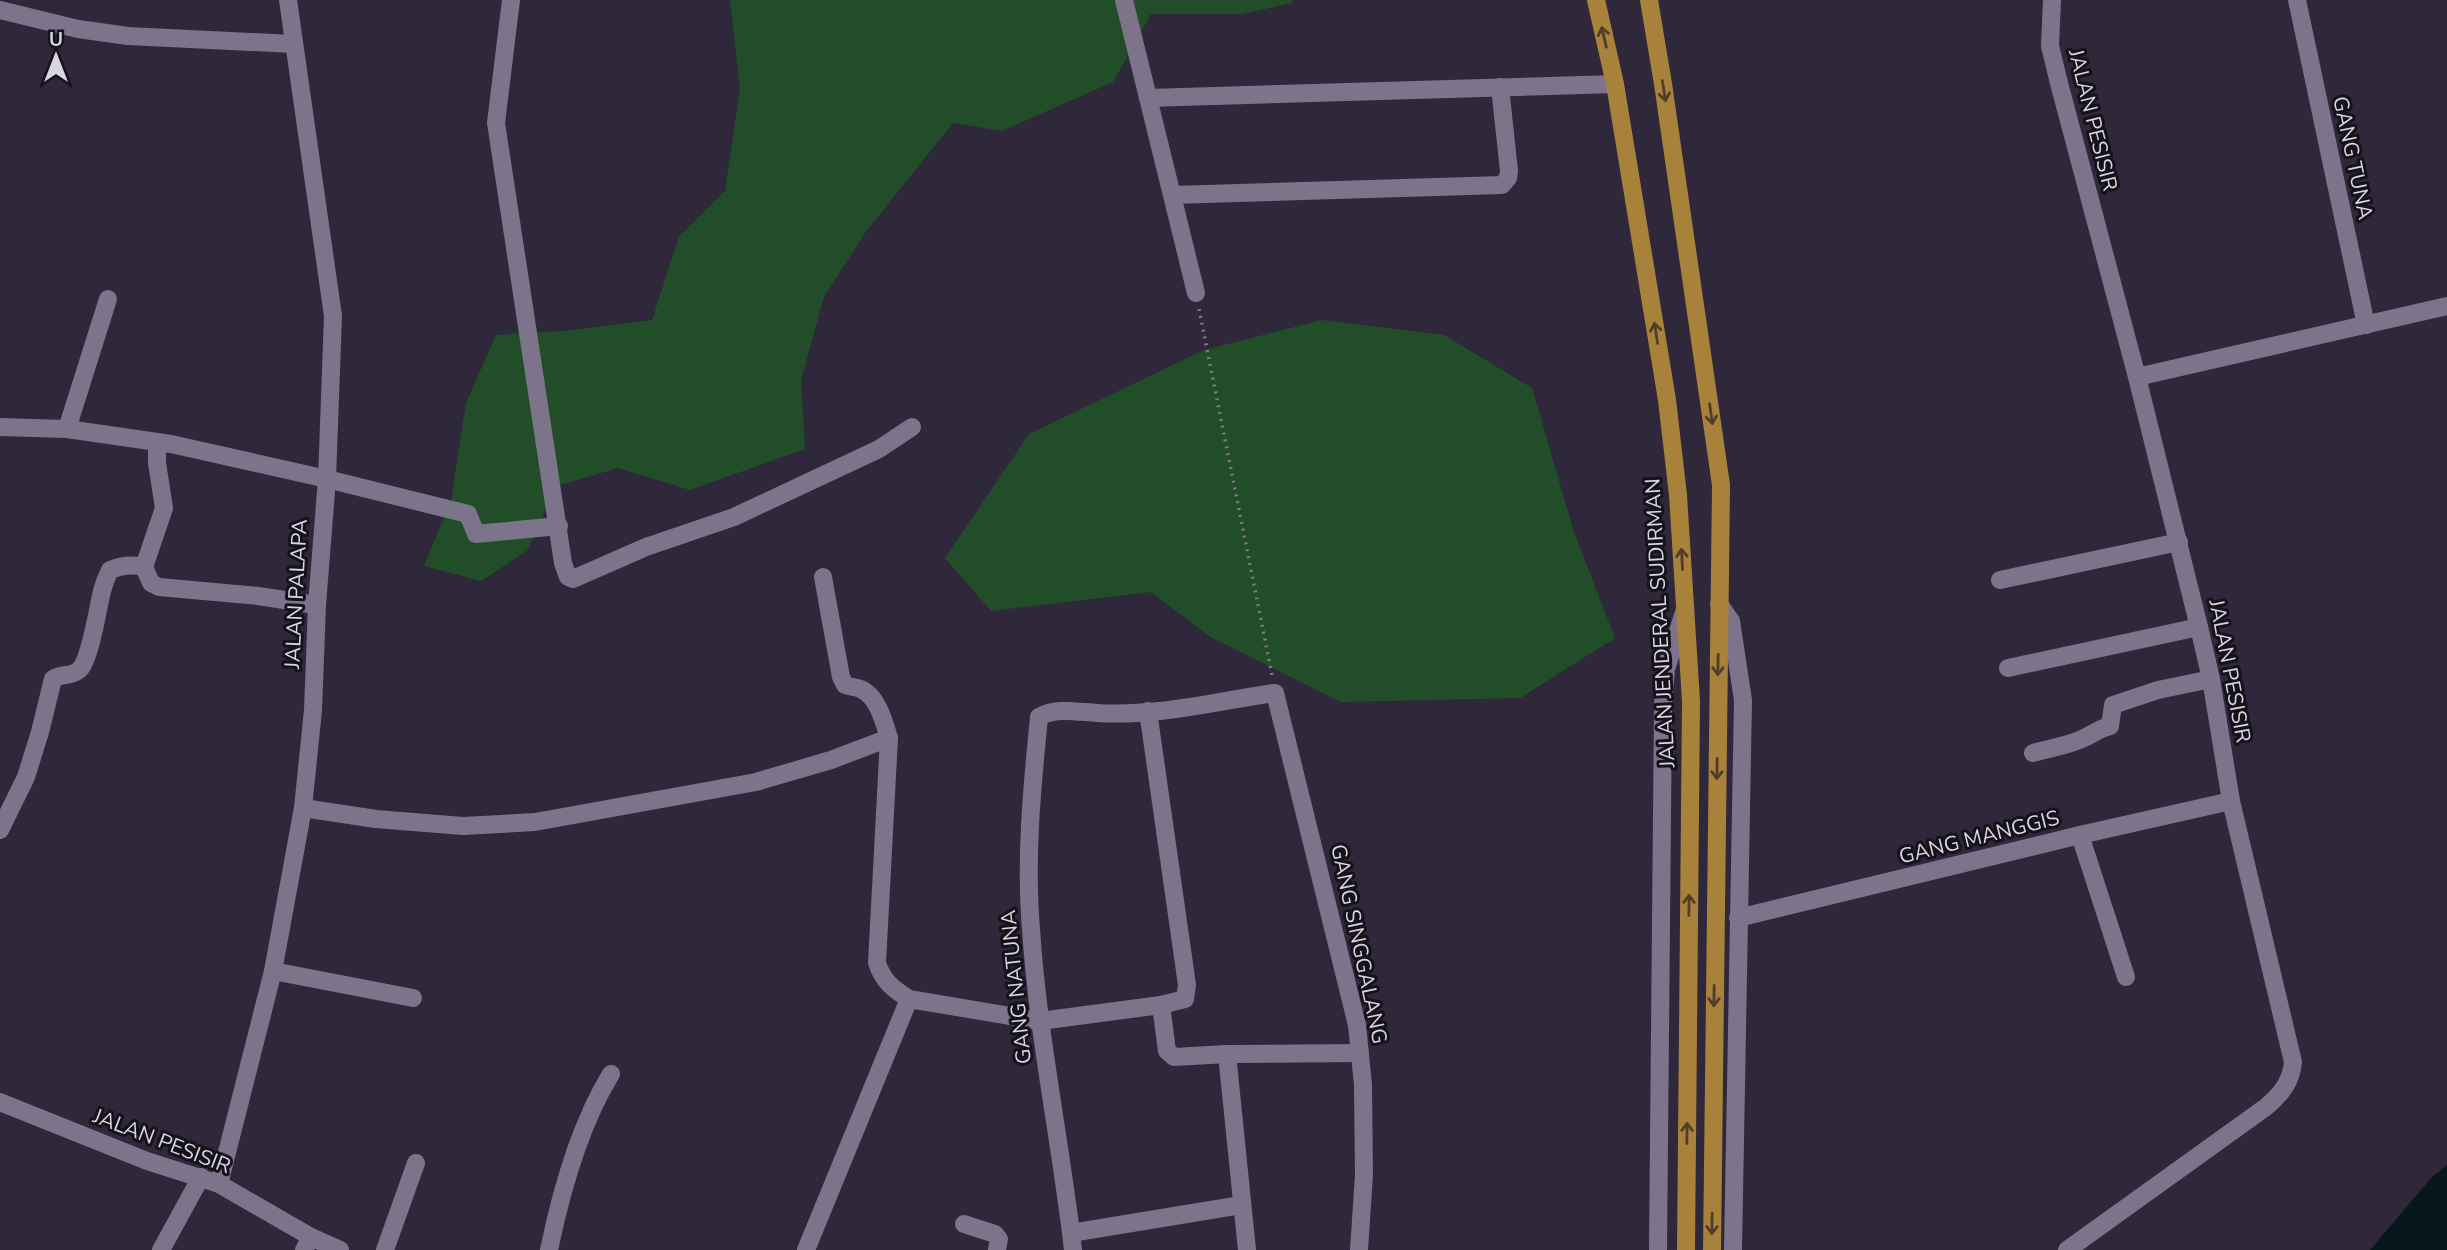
<svg xmlns="http://www.w3.org/2000/svg" width="2447" height="1250" font-family="'Nunito Sans',sans-serif">
  <rect width="100%" height="100%" fill="#2f273a"/>
  <g fill="#214e29">
    <path d="M 730,0 L 1291,0 L 1292,3 L 1242,14 L 1151,14 L 1113,82 L 1002,131 L 953,123 L 865,233 L 824,297 L 801,380 L 805,449 L 690,490 L 618,468 L 557,486 L 527,551 L 481,581 L 424,566 L 451,501 L 466,403 L 496,335 L 565,331 L 652,320 L 679,237 L 725,191 L 740,89 Z"/>
    <path d="M 1322,320 L 1444,335 L 1532,388 L 1574,532 L 1615,638 L 1520,698 L 1341,702 L 1212,638 L 1151,592 L 991,611 L 945,558 L 1029,434 L 1204,350 Z"/>
  </g>
  <path fill="#07181c" d="M 2447,1165 L 2447,1250 L 2370,1250 L 2431,1178 Z"/>
  <g fill="none" stroke-linecap="round" stroke-linejoin="round">
    <path stroke="#7d7787" stroke-width="3.5" stroke-dasharray="2 5" stroke-linecap="butt" d="M 1199,309 L 1272,675"/>
    <g stroke="#7d748b" stroke-width="18">
      <path d="M 511,0 L 496,123 L 563,563 L 568,577 L 573,579 L 646,547 L 734,517 L 879,449 L 912,427"/>
      <path d="M 1124,0 L 1196,293"/>
      <path d="M 2297,0 L 2366,325"/>
      <path d="M 0,10 L 78,29 L 128,36 L 293,44"/>
      <path d="M 1148,98 L 1615,84"/>
      <path d="M 1172,195 L 1502,185 L 1508,178 L 1509,171 L 1500,87"/>
      <path d="M 2137,377 L 2447,306"/>
      <path d="M 0,427 L 67,429 L 171,444 L 327,479 L 468,514 L 476,534 L 559,526"/>
      <path d="M 67,429 L 108,299"/>
      <path d="M 144,567 L 164,508 L 157,463 L 157,442"/>
      <path d="M 823,577 L 841,677 L 845,685 C 850,687 856,687 861,689 C 878,697 884,722 889,738 L 877,963 C 883,981 893,989 909,999 L 1040,1021 L 1161,1005 L 1167,1051 L 1174,1057 L 1227,1054 L 1360,1053"/>
      <path d="M 2000,580 L 2179,542"/>
      <path d="M 2008,668 L 2199,627"/>
      <path d="M 1148,711 L 1187,985 L 1185,999 L 1161,1005"/>
      <path d="M 2033,753 C 2049,748 2068,746 2084,738 C 2095,733 2098,729 2110,726 L 2113,705 L 2158,690 L 2211,679"/>
      <path d="M 303,808 L 376,819 L 463,826 L 535,822 L 756,782 L 831,760 L 889,738"/>
      <path d="M 0,830 L 26,777 L 40,732 L 53,679 C 61,673 72,677 79,670 C 90,661 98,607 102,591 C 104,583 107,576 110,570 C 122,565 132,564 144,567 L 151,583 L 159,587 L 258,596 L 317,605"/>
      <path d="M 2080,835 L 2126,977"/>
      <path d="M 1738,918 L 2080,835 L 2231,801"/>
      <path d="M 273,971 L 413,998"/>
      <path d="M 1227,1054 L 1247,1250"/>
      <path d="M 219,1184 L 273,971 L 303,808 L 313,710 L 317,605 L 327,479 L 333,316 L 288,0"/>
      <path d="M 964,1224 L 995,1234 L 999,1239 L 997,1250"/>
      <path d="M 1071,1233 L 1241,1205"/>
      <path d="M 161,1250 L 201,1177"/>
      <path d="M 304,1250 L 311,1237"/>
      <path d="M 385,1250 L 416,1163"/>
      <path d="M 549,1250 C 561,1192 580,1124 611,1074"/>
      <path d="M 806,1250 L 909,999"/>
      <path d="M 1073,1250 C 1061,1143 1038,1037 1031,929 C 1025,858 1032,788 1039,717 C 1055,707 1078,712 1097,713 C 1156,717 1217,701 1275,693 L 1357,1025 L 1363,1085 L 1364,1175 L 1359,1250"/>
    </g>
    <g stroke="#7d748b" stroke-width="18">
      <path d="M 2052,0 L 2050,46 L 2059,83 L 2137,377 L 2199,627 L 2211,679 L 2231,801 L 2293,1062 C 2291,1082 2282,1093 2266,1107 L 2067,1250"/>
      <path d="M 1719,604 L 1731,621 L 1743,700 L 1733,1250"/>
      <path d="M 0,1102 L 147,1161 L 219,1184 L 311,1237 L 340,1250"/>
      <path d="M 1658,1250 L 1663,705 L 1666,669 L 1685,609"/>
    </g>
    <g stroke="#a8813b" stroke-width="18">
      <path d="M 1596,0 L 1615,84 L 1667,400 L 1678,495 L 1691,701 L 1686,1250"/>
      <path d="M 1649,0 L 1663,84 L 1721,485 L 1712,1250"/>
    </g>
  </g>
  <defs><path id="oneway-shaft" d="M-6 0H5M1.5-3L5.5 0L1.5 3" fill="none" stroke-width="1.6" stroke-linecap="round" stroke-linejoin="round" transform="scale(1.75)"/></defs>
  <g stroke="#503e28">
    <use href="#oneway-shaft" transform="translate(1604 37) rotate(-103)"/>
    <use href="#oneway-shaft" transform="translate(1664 91) rotate(81)"/>
    <use href="#oneway-shaft" transform="translate(1656 333) rotate(-99)"/>
    <use href="#oneway-shaft" transform="translate(1711 414) rotate(82)"/>
    <use href="#oneway-shaft" transform="translate(1682 559) rotate(-93)"/>
    <use href="#oneway-shaft" transform="translate(1718 665) rotate(91)"/>
    <use href="#oneway-shaft" transform="translate(1717 769) rotate(91)"/>
    <use href="#oneway-shaft" transform="translate(1689 905) rotate(-89)"/>
    <use href="#oneway-shaft" transform="translate(1714 996) rotate(91)"/>
    <use href="#oneway-shaft" transform="translate(1687 1133) rotate(-89)"/>
    <use href="#oneway-shaft" transform="translate(1712 1224) rotate(91)"/>
  </g>
  <g text-anchor="middle" stroke-width="6" stroke-linejoin="round" paint-order="stroke">
    <g font-size="21" fill="#d9d5e1" stroke="#15121b">
      <text transform="translate(2093 120) rotate(76)" y="7">JALAN PESISIR</text>
      <text transform="translate(2353 158) rotate(78)" y="7">GANG TUNA</text>
      <text transform="translate(296 594) rotate(-87)" y="7">JALAN PALAPA</text>
      <text transform="translate(1660 623) rotate(-93)" y="7">JALAN JENDERAL SUDIRMAN</text>
      <text transform="translate(2230 671) rotate(79)" y="7">JALAN PESISIR</text>
      <text transform="translate(1979 837) rotate(-14)" y="7">GANG MANGGIS</text>
      <text transform="translate(1359 944) rotate(78)" y="7">GANG SINGGALANG</text>
      <text transform="translate(1016 987) rotate(-96)" y="7">GANG NATUNA</text>
      <text transform="translate(162 1141) rotate(21)" y="7">JALAN PESISIR</text>
    </g>
  </g>
  <g transform="translate(56 56)" stroke="#15121b" stroke-width="5" paint-order="stroke">
  <path d="M0-5L12 26L0 18L-12 26Z" fill="#d9d5e1"/>
  <text y="-10" font-size="19" font-weight="bold" text-anchor="middle" fill="#d9d5e1">U</text>
  </g>
</svg>
